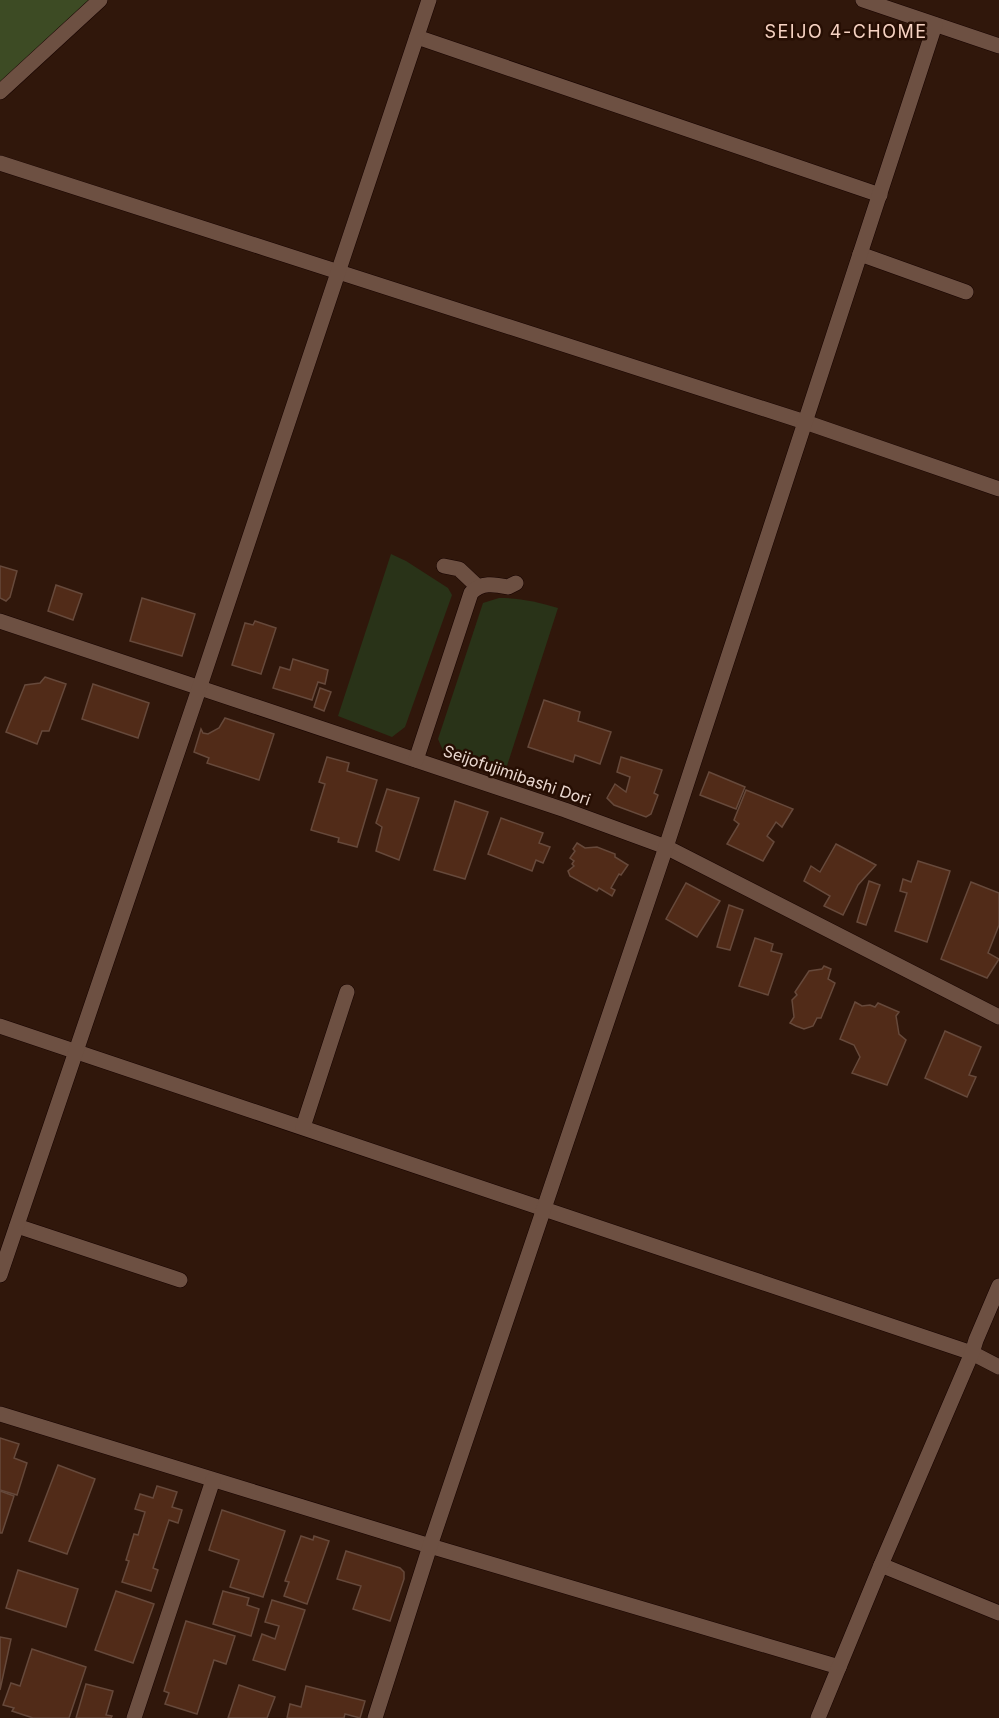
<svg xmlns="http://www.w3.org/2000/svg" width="999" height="1718" font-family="Inter,sans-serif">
  <rect width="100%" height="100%" fill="#30170b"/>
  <g fill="#293318">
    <path d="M 391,554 L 406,561 L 448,588 L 452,595 L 405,727 L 392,737 L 338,716 Z"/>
    <path d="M 499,598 C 520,598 538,602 558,608 L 504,775 L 445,755 L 438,739 L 483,603 Z"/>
  </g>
  <path fill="#3d4b24" d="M 0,0 L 96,0 L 0,83 Z"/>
  <g fill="#512b18" stroke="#66493b" stroke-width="1.5">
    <path d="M 0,566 L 17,571 L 10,597 L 6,601 L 0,598 Z"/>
    <path d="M 56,585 L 82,594 L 73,620 L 48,611 Z"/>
    <path d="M 142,598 L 195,614 L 182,656 L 130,641 Z"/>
    <path d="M 255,621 L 276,628 L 261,674 L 232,665 L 245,623 L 253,625 Z"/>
    <path d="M 293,659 L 328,670 L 325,684 L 318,682 L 312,700 L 273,688 L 280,667 L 290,670 Z"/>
    <path d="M 45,677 L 66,684 L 49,731 L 42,731 L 37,744 L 6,732 L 25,685 L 40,683 Z"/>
    <path d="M 93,684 L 149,703 L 138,738 L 82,719 Z"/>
    <path d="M 320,688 L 331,692 L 324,711 L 314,707 Z"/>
    <path d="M 544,700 L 580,712 L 578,721 L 611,732 L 600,764 L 575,755 L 573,762 L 528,747 Z"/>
    <path d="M 225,718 L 274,734 L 259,780 L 207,763 L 209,758 L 194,752 L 201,729 L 203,733 L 208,734 L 219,728 Z"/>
    <path d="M 327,757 L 349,763 L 347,771 L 377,780 L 357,847 L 338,842 L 339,838 L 311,830 L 325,784 L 319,782 Z"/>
    <path d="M 621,757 L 662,770 L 654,793 L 658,795 L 651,814 L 646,817 L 614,805 L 607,798 L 615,784 L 626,792 L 630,777 L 617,772 Z"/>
    <path d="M 709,772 L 745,787 L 736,809 L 700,795 Z"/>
    <path d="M 387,789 L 419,798 L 399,860 L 376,851 L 382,827 L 376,823 Z"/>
    <path d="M 746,790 L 793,809 L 782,827 L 776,822 L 767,836 L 774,842 L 763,861 L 727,844 L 739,824 L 734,820 Z"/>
    <path d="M 455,801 L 488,812 L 465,879 L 434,870 Z"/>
    <path d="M 501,818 L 543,833 L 539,843 L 550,847 L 543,863 L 536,860 L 532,871 L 488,854 Z"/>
    <path d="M 577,843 L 585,848 L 597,847 L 615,854 L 615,857 L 628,865 L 621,875 L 619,874 L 611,888 L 615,890 L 612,896 L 599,888 L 597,891 L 570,876 L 568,871 L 574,866 L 572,864 L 574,861 L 570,858 L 575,851 L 573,849 Z"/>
    <path d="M 836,844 L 876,865 L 858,885 L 843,915 L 824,906 L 830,896 L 804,881 L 811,866 L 820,872 Z"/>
    <path d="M 918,861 L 950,871 L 927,942 L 895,931 L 907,893 L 900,891 L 903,879 L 911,882 Z"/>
    <path d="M 869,881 L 880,885 L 866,925 L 857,922 Z"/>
    <path d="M 971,882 L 999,893 L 999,925 L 988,953 L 999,959 L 987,978 L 941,959 Z"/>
    <path d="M 686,883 L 720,901 L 697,937 L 666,919 Z"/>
    <path d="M 729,905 L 743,910 L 730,950 L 717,947 Z"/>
    <path d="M 755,938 L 773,944 L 771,951 L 782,954 L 768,995 L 739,986 Z"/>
    <path d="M 824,966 L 831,969 L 828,979 L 835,983 L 821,1018 L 817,1018 L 813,1026 L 804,1029 L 796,1026 L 790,1023 L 794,1017 L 792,1000 L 797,995 L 795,992 L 809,971 L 822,969 Z"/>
    <path d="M 855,1002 L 862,1006 L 870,1005 L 875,1007 L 878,1003 L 899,1012 L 896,1016 L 899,1034 L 906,1040 L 887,1085 L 852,1073 L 860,1057 L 854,1045 L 840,1039 Z"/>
    <path d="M 945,1031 L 981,1047 L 969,1075 L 976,1077 L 967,1097 L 925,1078 Z"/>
    <path d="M 0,1438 L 19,1444 L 14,1458 L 27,1463 L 17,1495 L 0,1490 Z"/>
    <path d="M 58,1465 L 95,1479 L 67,1554 L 29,1541 Z"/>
    <path d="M 157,1486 L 177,1492 L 172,1507 L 182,1510 L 178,1523 L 169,1520 L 153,1568 L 158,1570 L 151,1591 L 122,1582 L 129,1561 L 126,1560 L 134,1534 L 138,1535 L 145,1512 L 135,1509 L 140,1494 L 153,1498 Z"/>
    <path d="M 0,1491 L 14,1496 L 2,1533 L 0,1533 Z"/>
    <path d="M 222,1510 L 285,1531 L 263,1597 L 230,1587 L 239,1560 L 209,1550 Z"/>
    <path d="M 301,1536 L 313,1540 L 314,1536 L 329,1541 L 307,1604 L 284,1596 L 289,1582 L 285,1581 Z"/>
    <path d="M 346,1551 L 400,1568 L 404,1572 L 404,1579 L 390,1621 L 353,1609 L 361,1586 L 337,1579 Z"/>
    <path d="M 18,1570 L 78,1589 L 66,1627 L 6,1608 Z"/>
    <path d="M 116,1591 L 154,1604 L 133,1663 L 95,1650 Z"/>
    <path d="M 223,1591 L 249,1598 L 247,1605 L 259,1609 L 251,1636 L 213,1624 Z"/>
    <path d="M 272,1600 L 305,1610 L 285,1670 L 253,1660 L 262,1634 L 275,1639 L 279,1626 L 265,1622 Z"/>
    <path d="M 186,1621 L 235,1636 L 226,1664 L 214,1660 L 197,1714 L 165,1704 L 169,1693 L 164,1691 Z"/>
    <path d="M 0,1637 L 11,1639 L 0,1690 Z"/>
    <path d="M 32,1649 L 86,1667 L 69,1718 L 33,1718 L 12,1711 L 14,1708 L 3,1705 L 11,1683 L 20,1686 Z"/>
    <path d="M 86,1684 L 113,1691 L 106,1715 L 112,1716 L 111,1718 L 76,1718 Z"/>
    <path d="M 239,1685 L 275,1697 L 267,1718 L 228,1718 Z"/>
    <path d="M 306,1686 L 365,1701 L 360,1718 L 345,1714 L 344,1718 L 287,1718 L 290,1704 L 301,1707 Z"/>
  </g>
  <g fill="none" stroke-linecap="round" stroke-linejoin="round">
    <g stroke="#170300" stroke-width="16">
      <g id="minor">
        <path d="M 863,0 L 999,46"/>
        <path d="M 417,37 L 880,195"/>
        <path d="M 0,92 L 100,0"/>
        <path d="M 0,163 L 805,422 L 999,489"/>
        <path d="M 860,254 L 966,292"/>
        <path d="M 444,566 L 459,569 L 477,586"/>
        <path d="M 0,621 L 565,810 L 666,847 L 999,1017"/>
        <path d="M 416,760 L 471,593 C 481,582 494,584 508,587 L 516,583"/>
        <path d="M 0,1026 L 972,1353 L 999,1367"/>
        <path d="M 303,1127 L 347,992"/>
        <path d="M 17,1226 L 180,1280"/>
        <path d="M 0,1275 L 199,689 L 429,0"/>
        <path d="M 0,1414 L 430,1546 L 839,1667"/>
        <path d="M 881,1565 L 999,1613"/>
        <path d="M 134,1718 L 213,1480"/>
        <path d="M 375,1718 L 430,1546 L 666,847 L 935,25"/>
        <path d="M 818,1718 L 881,1565 L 972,1353 L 976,1340 L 999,1286"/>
      </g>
    </g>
    <use href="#minor" stroke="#6d5042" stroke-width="15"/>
  </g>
  <g text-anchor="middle" stroke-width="5" stroke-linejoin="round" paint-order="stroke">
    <g font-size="16" fill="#ebd9d1" stroke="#260e03">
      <text transform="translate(517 775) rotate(19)" y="6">Seijofujimibashi Dori</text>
    </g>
    <g font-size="18" letter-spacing="1.5" fill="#f6d2c2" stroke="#260e03">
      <text x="846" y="38">SEIJO 4-CHOME</text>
    </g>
  </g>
</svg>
